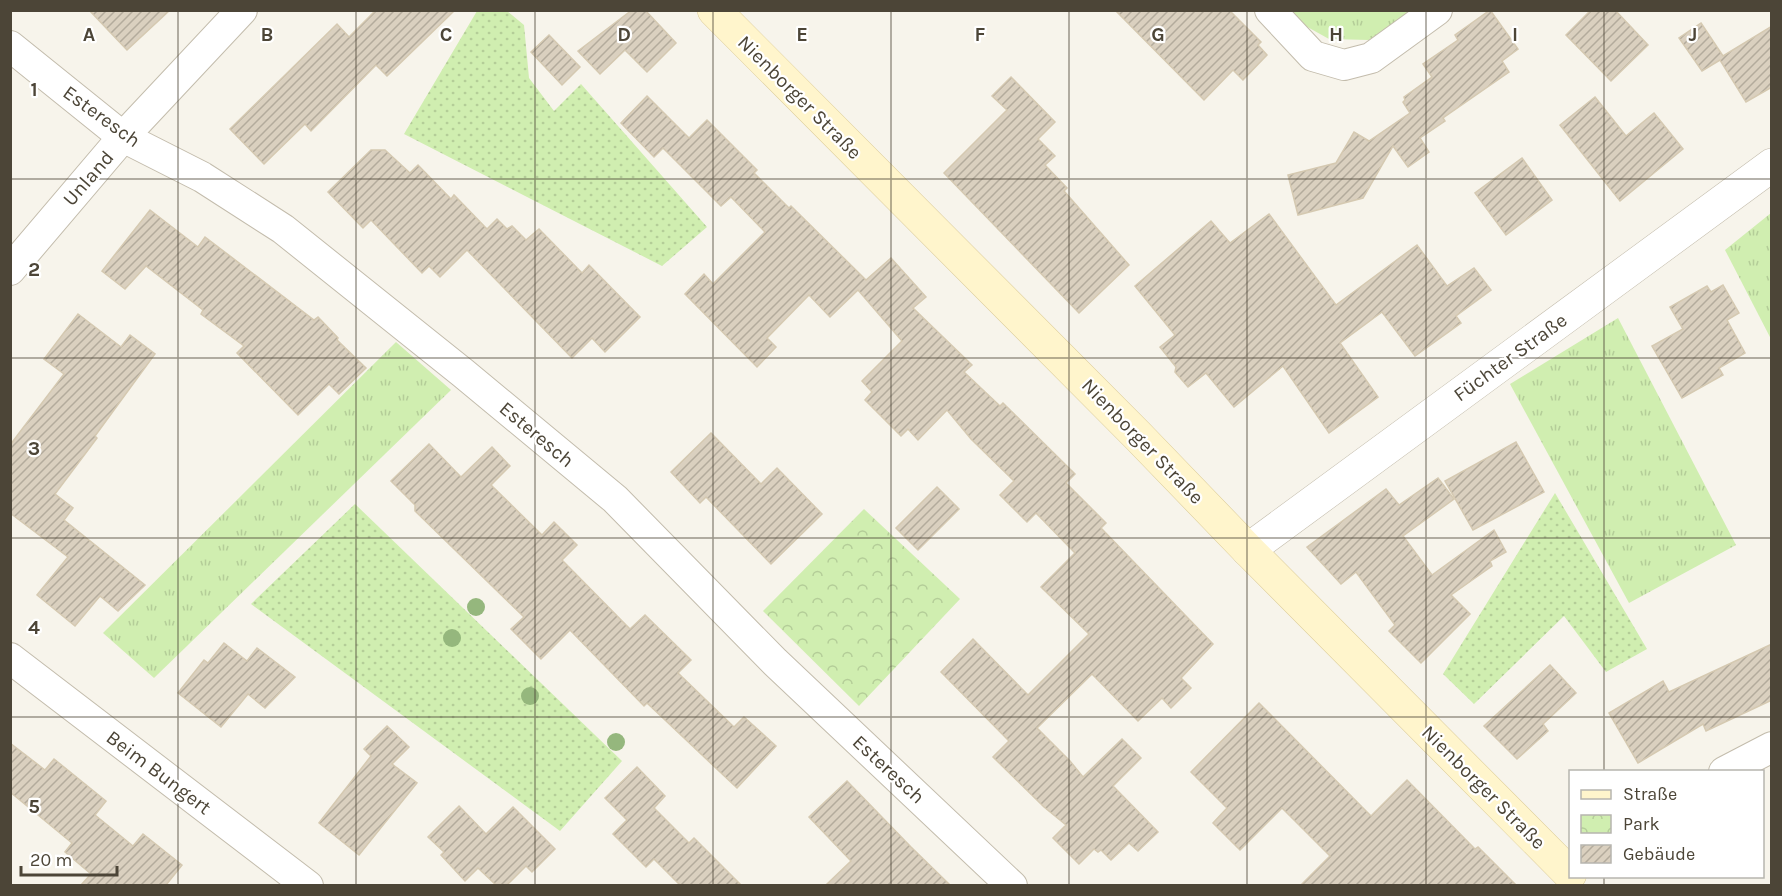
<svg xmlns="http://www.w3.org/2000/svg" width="1782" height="896" font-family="Karla,sans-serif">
  <defs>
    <pattern id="grass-tufts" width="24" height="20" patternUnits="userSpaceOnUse" patternTransform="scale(1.5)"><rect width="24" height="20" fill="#d0eeb0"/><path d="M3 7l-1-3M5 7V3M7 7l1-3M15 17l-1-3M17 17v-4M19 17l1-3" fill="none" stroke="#b4cd98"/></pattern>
    <pattern id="park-crowns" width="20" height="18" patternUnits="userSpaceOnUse" patternTransform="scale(1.5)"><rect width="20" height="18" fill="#d0eeb0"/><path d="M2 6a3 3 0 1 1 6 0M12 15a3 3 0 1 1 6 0" fill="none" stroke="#b4cd98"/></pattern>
    <pattern id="garden-dots" width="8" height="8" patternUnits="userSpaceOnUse" patternTransform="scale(1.5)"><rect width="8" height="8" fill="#d0eeb0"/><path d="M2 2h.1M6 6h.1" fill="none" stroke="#b4cd98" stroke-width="1.8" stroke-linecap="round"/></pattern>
    <pattern id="building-hatch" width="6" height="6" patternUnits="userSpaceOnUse" patternTransform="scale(1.5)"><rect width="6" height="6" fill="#dad0bf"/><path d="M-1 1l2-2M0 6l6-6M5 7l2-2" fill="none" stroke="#b3ab9c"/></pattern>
  </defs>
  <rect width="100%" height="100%" fill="#f7f4eb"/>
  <g fill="url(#grass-tufts)">
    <path d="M 1290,11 L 1415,11 L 1369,40 L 1329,39 L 1302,24 Z"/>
    <path d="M 1771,213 L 1771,339 L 1725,250 Z"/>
    <path d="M 1618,318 L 1736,545 L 1629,603 L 1510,384 Z"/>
    <path d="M 396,342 L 451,390 L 154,678 L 103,633 Z"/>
  </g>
  <path fill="url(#park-crowns)" d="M 864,509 L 960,599 L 859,706 L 763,611 Z"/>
  <g fill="url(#garden-dots)">
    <path d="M 477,11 L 507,11 L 524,25 L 529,78 L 554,111 L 581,84 L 707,227 L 662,266 L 404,134 Z"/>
    <path d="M 1555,493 L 1647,649 L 1606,672 L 1564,616 L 1474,704 L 1443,674 Z"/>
    <path d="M 355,504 L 622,761 L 560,831 L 251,604 Z"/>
  </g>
  <g fill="url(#building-hatch)" stroke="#d5c9b1" stroke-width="1.5">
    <path d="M 89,10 L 170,10 L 127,50 Z"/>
    <path d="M 376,10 L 455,10 L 387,76 L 376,65 L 311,131 L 305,124 L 264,164 L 230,129 L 337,24 L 349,37 Z"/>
    <path d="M 632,10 L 645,10 L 676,43 L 647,72 L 625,50 L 600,74 L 578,51 Z"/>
    <path d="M 1115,10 L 1229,10 L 1261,42 L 1258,45 L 1267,55 L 1243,80 L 1233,70 L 1204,100 Z"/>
    <path d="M 1490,10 L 1518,49 L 1502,61 L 1509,72 L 1443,118 L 1445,121 L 1420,138 L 1429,152 L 1408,167 L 1393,146 L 1363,198 L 1298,215 L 1288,175 L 1336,163 L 1354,132 L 1369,141 L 1410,113 L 1403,102 L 1405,100 L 1404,97 L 1432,77 L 1423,64 L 1458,40 L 1455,35 Z"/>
    <path d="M 1591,10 L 1615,10 L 1648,45 L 1611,81 L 1566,35 Z"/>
    <path d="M 1701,23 L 1723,56 L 1772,26 L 1772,87 L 1746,102 L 1720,60 L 1702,71 L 1679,38 Z"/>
    <path d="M 549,35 L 580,67 L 562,85 L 531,52 Z"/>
    <path d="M 1011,77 L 1055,122 L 1038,139 L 1055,156 L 1045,165 L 1067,188 L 1064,191 L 1129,265 L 1079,313 L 944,173 L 1007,110 L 992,96 Z"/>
    <path d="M 647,96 L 689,138 L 707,120 L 757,170 L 754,173 L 789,208 L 791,206 L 866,280 L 891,258 L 926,297 L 913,308 L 972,365 L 964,372 L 1000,406 L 1003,403 L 1075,474 L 1066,483 L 1106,523 L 1101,528 L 1213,644 L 1181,678 L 1191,688 L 1171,708 L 1162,698 L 1138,721 L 1092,674 L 1037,728 L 1070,761 L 1083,777 L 1122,739 L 1141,758 L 1113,786 L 1158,832 L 1138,851 L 1129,843 L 1111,860 L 1101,850 L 1098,852 L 1094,849 L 1079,864 L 1053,838 L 1066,825 L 1044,807 L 993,757 L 1009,741 L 941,672 L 973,639 L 1028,695 L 1089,634 L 1041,587 L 1075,553 L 1036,513 L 1027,522 L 1000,495 L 1014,481 L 971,439 L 947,410 L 918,440 L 908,429 L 901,436 L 865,400 L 872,392 L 862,381 L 902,341 L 858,290 L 830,317 L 809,295 L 767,338 L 776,347 L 757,367 L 685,294 L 704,274 L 713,284 L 765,232 L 731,197 L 721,206 L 663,148 L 654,157 L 621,123 Z"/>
    <path d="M 1595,97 L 1626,136 L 1654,113 L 1683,149 L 1620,201 L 1560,125 Z"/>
    <path d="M 371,150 L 385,150 L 410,173 L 418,165 L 451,199 L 454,195 L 487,229 L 497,219 L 507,229 L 512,226 L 526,240 L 539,229 L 582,273 L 589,265 L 640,317 L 605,352 L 592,338 L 572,358 L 467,250 L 440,277 L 429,266 L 422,273 L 371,220 L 363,228 L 328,192 Z"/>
    <path d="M 1522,158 L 1552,200 L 1506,235 L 1475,193 Z"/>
    <path d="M 150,210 L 198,247 L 205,237 L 314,320 L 318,317 L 338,338 L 337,340 L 366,368 L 339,394 L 329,384 L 298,415 L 237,353 L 244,346 L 201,314 L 203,310 L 146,266 L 125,289 L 102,271 Z"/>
    <path d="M 1269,214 L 1336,305 L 1417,245 L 1447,286 L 1474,268 L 1491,290 L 1456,316 L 1461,323 L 1415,356 L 1382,312 L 1340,343 L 1378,397 L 1329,433 L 1283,366 L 1234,407 L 1206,373 L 1188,387 L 1175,372 L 1176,367 L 1160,347 L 1175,335 L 1135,286 L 1211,221 L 1230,243 Z"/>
    <path d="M 1723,285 L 1739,313 L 1727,320 L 1745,353 L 1719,368 L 1723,375 L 1682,398 L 1652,346 L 1683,329 L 1670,307 L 1707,286 L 1711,292 Z"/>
    <path d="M 78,314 L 121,347 L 130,335 L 155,354 L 95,436 L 97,438 L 55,494 L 73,508 L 64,520 L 145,585 L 118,611 L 100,596 L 75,626 L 37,595 L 68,557 L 10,513 L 10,445 L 64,374 L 44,359 Z"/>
    <path d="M 711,433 L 761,484 L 777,468 L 822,514 L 771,564 L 706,497 L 700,503 L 671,472 Z"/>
    <path d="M 1516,442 L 1544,492 L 1473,530 L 1445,481 Z"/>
    <path d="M 429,444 L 461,477 L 492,447 L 510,466 L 491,485 L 542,535 L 554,522 L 577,545 L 562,560 L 630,629 L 645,615 L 691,660 L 678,673 L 734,727 L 744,717 L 776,746 L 737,788 L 647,703 L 644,706 L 570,630 L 541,659 L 511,629 L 524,617 L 415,511 L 415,505 L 391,481 Z"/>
    <path d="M 1438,478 L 1454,499 L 1403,536 L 1432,575 L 1494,530 L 1506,552 L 1490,561 L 1492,566 L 1451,595 L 1470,614 L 1421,663 L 1389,631 L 1395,625 L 1356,572 L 1341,584 L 1307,547 L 1386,489 L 1399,505 Z"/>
    <path d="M 937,487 L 959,509 L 918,550 L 896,528 Z"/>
    <path d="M 224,643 L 247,661 L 257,648 L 295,677 L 265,708 L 248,694 L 221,727 L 178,693 L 204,660 L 208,663 Z"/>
    <path d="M 1772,644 L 1772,700 L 1706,731 L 1703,724 L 1638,763 L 1609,713 L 1663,681 L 1669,692 Z"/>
    <path d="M 1550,665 L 1576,693 L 1543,724 L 1548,731 L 1517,759 L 1484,726 Z"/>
    <path d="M 1259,703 L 1371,816 L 1407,780 L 1475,849 L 1478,847 L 1516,885 L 1301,885 L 1330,856 L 1282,808 L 1240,850 L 1213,823 L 1227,808 L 1191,772 Z"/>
    <path d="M 387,726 L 409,747 L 392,764 L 417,783 L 359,855 L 319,823 L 371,756 L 364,749 Z"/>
    <path d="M 10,743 L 45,770 L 54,759 L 106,801 L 95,815 L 133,846 L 143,834 L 182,865 L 166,885 L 81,885 L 91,874 L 65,852 L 72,843 L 10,792 Z"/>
    <path d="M 637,767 L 665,796 L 654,808 L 689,843 L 694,838 L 741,885 L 680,885 L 654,859 L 646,867 L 613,834 L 627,820 L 605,798 Z"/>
    <path d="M 847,781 L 911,847 L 950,885 L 826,885 L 851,861 L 809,817 Z"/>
    <path d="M 459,806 L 486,834 L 513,807 L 555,849 L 532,872 L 526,866 L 507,885 L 496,885 L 478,868 L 465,881 L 441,855 L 444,852 L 428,837 Z"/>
  </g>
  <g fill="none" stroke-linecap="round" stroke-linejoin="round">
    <g stroke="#c3bcac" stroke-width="32">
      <g id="minor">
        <path d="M 1270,10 L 1313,56 L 1344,65 L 1371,58 L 1437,10"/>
        <path d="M 10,46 L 123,137 L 202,177 L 283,229 L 463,373 L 615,499 L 775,662 L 1012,886"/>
        <path d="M 10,270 L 123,137 L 242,10"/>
        <path d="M 10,658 L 308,886"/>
        <path d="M 1724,772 L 1772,747"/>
      </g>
    </g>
    <g stroke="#c3bcac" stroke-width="34">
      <path id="tertiary" d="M 1248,550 L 1772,165"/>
    </g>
    <g stroke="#dbcb97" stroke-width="34">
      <path id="secondary" d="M 714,10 L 1138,436 L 1248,550 L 1570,874"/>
    </g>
    <use href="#minor" stroke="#fff" stroke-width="30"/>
    <use href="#tertiary" stroke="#fff" stroke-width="33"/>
    <use href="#secondary" stroke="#fff5cc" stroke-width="33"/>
  </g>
  <g fill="#95b77d">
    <circle cx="476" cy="607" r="9"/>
    <circle cx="452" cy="638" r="9"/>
    <circle cx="530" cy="696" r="9"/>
    <circle cx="616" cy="742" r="9"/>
  </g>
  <path fill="none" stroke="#4c4537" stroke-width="1.5" stroke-opacity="0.55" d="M 178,10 L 178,886M 356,10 L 356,886M 535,10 L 535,886M 713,10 L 713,886M 891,10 L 891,886M 1069,10 L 1069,886M 1247,10 L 1247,886M 1426,10 L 1426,886M 1604,10 L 1604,772M 10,179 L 1772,179M 10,358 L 1772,358M 10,538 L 1772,538M 10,717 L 1772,717M 1604,876 L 1604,886"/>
  <g text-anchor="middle" stroke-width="4.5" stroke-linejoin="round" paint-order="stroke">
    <g font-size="20" fill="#4c4537" stroke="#fff">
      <text transform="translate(800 97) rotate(45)" y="7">Nienborger Straße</text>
      <text transform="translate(102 116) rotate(36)" y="7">Esteresch</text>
      <text transform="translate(88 178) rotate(-49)" y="7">Unland</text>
      <text transform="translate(1510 357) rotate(-36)" y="7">Füchter Straße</text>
      <text transform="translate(537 434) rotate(40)" y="7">Esteresch</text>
      <text transform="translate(1143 441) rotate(46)" y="7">Nienborger Straße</text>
      <text transform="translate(889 769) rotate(43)" y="7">Esteresch</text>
      <text transform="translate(159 772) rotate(37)" y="7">Beim Bungert</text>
      <text transform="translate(1484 787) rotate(45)" y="7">Nienborger Straße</text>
    </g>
  </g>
  <g font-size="20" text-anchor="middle" font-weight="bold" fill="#4c4537" stroke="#fff" stroke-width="4.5" stroke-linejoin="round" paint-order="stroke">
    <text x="89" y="41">A</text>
    <text x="267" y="41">B</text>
    <text x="446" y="41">C</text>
    <text x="624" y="41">D</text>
    <text x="802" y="41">E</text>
    <text x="980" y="41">F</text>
    <text x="1158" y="41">G</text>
    <text x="1336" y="41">H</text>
    <text x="1515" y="41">I</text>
    <text x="1693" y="41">J</text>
    <text x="34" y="96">1</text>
    <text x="34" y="276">2</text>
    <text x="34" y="455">3</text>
    <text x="34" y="634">4</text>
    <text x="34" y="813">5</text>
  </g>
  <rect width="1782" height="896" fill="none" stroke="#4c4537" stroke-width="24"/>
  <rect x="1569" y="770" width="195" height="108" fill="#ffffff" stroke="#b7b5af" stroke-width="1.5"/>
  <rect x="1581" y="790" width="30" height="9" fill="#fff5cc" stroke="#b7b5af" stroke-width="1.5"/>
  <text x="1623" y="800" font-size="18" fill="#4c4537">Straße</text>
  <rect x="1581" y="815" width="30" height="18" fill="url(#park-crowns)" stroke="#b7b5af" stroke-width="1.5"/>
  <text x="1623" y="830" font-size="18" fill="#4c4537">Park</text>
  <rect x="1581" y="845" width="30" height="18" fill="url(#building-hatch)" stroke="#b7b5af" stroke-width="1.5"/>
  <text x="1623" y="860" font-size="18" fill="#4c4537">Gebäude</text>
  <path d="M21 866v9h96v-9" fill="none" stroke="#4c4537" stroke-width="3"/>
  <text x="30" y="866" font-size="18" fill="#4c4537" stroke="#ffffff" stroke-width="4.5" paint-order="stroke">20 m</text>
</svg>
